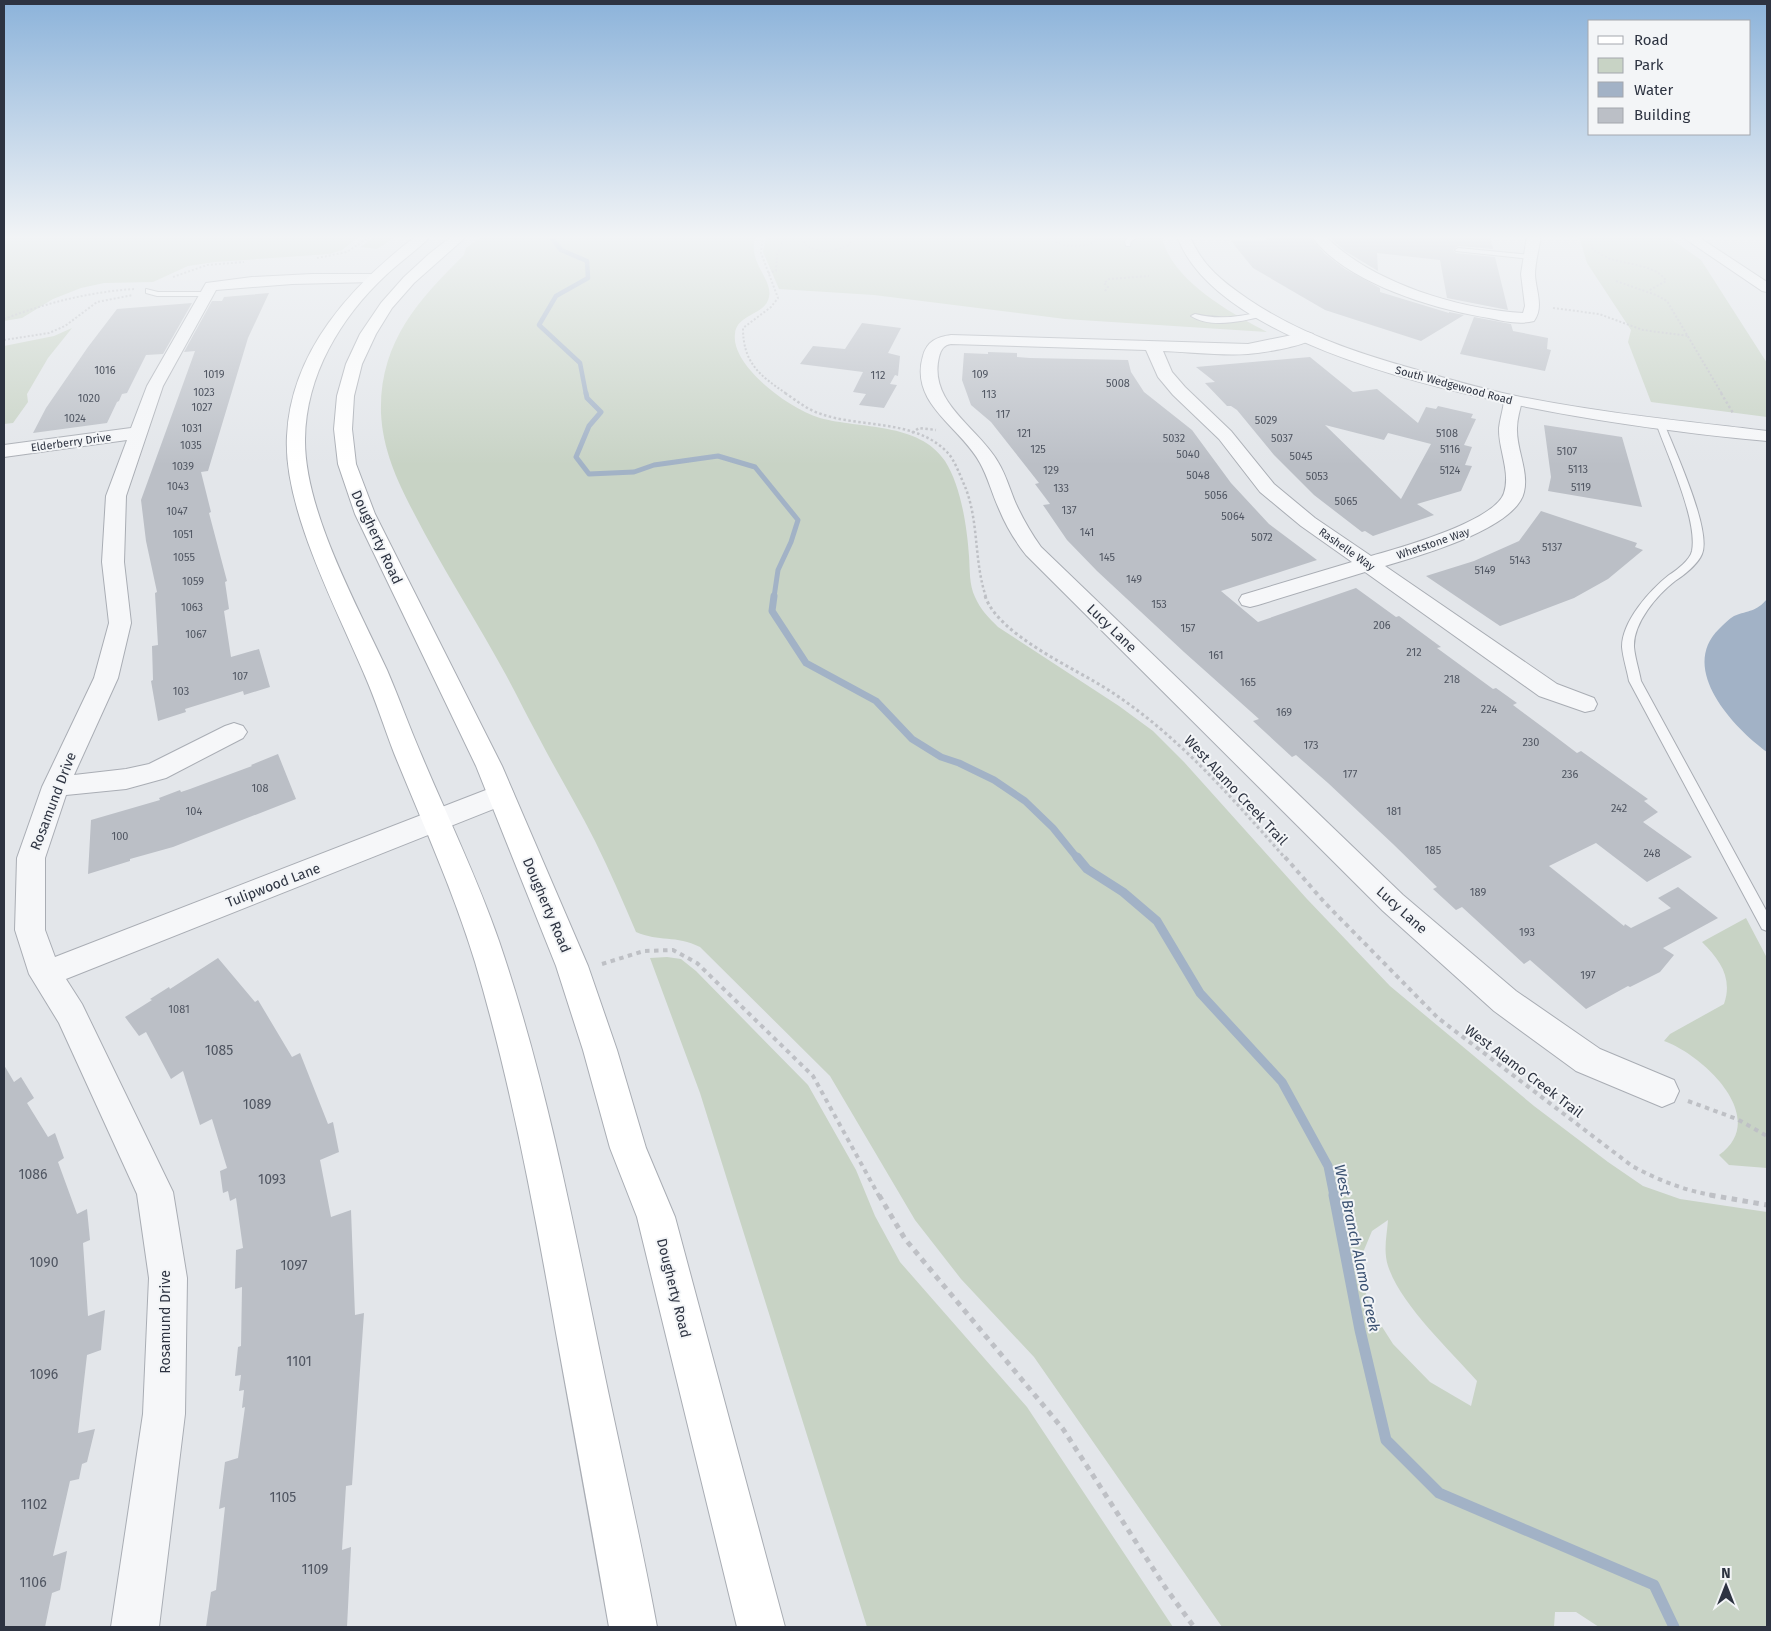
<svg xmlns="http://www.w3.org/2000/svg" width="1771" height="1631" font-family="'Fira Sans',sans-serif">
  <rect width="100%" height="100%" fill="#e3e6ea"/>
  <g fill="#c8d3c5" fill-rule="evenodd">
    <path d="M 360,236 L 342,250 L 330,254 L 215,262 L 188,266 L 153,282 L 104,283 L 81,288 L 53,299 L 22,318 L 4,321 L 4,236 Z"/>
    <path d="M 374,236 L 396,236 L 377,249 L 361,247 Z"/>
    <path d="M 482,236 L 756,236 C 746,262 773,278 769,297 C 766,315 736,314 735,334 C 733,347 743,362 751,371 C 766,389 797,411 820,418 C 860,429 919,422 945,461 C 961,486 967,527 969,556 C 970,569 969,585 975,597 C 980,609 989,618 998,627 L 1119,706 L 1153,731 L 1184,762 L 1307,899 L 1390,986 L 1534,1106 L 1608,1162 L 1643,1186 L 1680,1199 L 1767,1212 L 1767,1627 L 1599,1627 L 1576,1612 L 1555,1612 L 1554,1627 L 1222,1627 L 1034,1357 L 961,1279 L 915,1220 L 830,1076 L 700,947 C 676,935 659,942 636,932 C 623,902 610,871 595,841 C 577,805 556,771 538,736 C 527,716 517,695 506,675 C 480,627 451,582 425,534 C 405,496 383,458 381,413 C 379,343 418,300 464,255 L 466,248 ZM 1388,1220 C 1387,1235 1383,1250 1388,1266 C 1401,1305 1449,1349 1477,1381 L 1471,1406 L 1430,1382 L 1393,1344 L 1372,1311 L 1362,1282 L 1359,1262 L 1372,1231 Z"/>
    <path d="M 766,236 L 1162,236 C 1170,280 1231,313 1267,332 L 1065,319 L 874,295 L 779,289 L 763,252 Z"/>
    <path d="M 1667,236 L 1701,260 L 1767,363 L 1767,417 L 1651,402 L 1628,342 L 1631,330 L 1587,263 L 1579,236 Z"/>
    <path d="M 72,328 L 48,358 L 27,394 L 28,402 L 13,423 L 4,424 L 4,346 L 54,336 Z"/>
    <path d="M 1746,918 L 1767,958 L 1767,1168 L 1729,1165 L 1719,1155 C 1771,1118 1703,1055 1664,1041 L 1670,1034 L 1724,1004 C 1733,978 1720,960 1702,942 Z"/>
    <path d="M 667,957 L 681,959 L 696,971 L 808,1085 L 856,1170 L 875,1216 L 900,1262 L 1027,1407 L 1173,1627 L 867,1627 L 700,1093 L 650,958 Z"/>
  </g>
  <path fill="#a2b2c6" d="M 1767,599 L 1767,752 C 1734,728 1678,669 1719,629 C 1724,624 1729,619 1734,616 C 1749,610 1756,612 1767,599 Z"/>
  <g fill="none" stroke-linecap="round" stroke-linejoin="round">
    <path stroke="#a2b2c6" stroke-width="4.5" d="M 550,236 L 561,250 L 587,261 L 588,278 L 556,296 L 539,325 L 580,363 L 586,394"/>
    <path stroke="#a2b2c6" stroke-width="5" d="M 586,393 L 587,398 L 601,412 L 589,426 L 576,457 L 589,474 L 634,472 L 654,465 L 718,456 L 755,467 L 798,520 L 791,542 L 778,570 L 774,597"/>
    <path stroke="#a2b2c6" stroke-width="7" d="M 774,596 L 772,611 L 806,663 L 876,701 L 912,739 L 941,757 L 959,763 L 994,780 L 1025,801 L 1053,828 L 1078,859"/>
    <path stroke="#a2b2c6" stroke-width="9" d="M 1077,857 L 1087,869 L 1123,892 L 1157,921 L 1200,993 L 1282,1082 L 1328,1166 L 1334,1196"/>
    <path stroke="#a2b2c6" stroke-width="11" d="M 1334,1195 L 1360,1330 L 1386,1440 L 1439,1493 L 1654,1585 L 1674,1627"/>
  </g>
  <g fill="#bbbfc6" fill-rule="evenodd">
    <path d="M 1263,236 L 1309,236 L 1325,254 L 1345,269 L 1380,288 L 1380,292 L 1449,313 L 1449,312 L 1464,315 L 1421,341 L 1325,310 L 1253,268 L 1231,241 L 1266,240 Z"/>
    <path d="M 1328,236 L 1490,236 L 1493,249 L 1458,246 L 1453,250 L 1456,253 L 1495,257 L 1508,310 L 1447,298 L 1440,260 L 1377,253 L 1378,271 L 1345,251 Z"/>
    <path d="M 269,293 L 248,338 L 208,471 L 201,472 L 211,512 L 209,513 L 227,581 L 225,582 L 229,609 L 224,611 L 231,657 L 259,649 L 270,687 L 244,695 L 243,691 L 185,709 L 186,712 L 158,721 L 151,681 L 153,680 L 152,646 L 158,645 L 155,593 L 157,592 L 146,541 L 141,500 L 195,351 L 184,352 L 212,301 L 222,301 L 224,297 Z"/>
    <path d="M 192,303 L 163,354 L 146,355 L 127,393 L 122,394 L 119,401 L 117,402 L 107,423 L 33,433 L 46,408 L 88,347 L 117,309 Z"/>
    <path d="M 1474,317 L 1511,324 L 1513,331 L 1548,338 L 1547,349 L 1551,350 L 1545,371 L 1460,354 Z"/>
    <path d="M 862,323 L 901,328 L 888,353 L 900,356 L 898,376 L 895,375 L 890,384 L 897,385 L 884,408 L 859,405 L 866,394 L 853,392 L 863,372 L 800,364 L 813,346 L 845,349 Z"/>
    <path d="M 988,352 L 1017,353 L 1017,357 L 1030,358 L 1128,360 L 1131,372 L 1144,392 L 1192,430 L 1231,483 L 1269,524 L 1317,560 L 1221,591 L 1258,622 L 1356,588 L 1396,617 L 1399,616 L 1441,647 L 1437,648 L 1493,689 L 1496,688 L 1517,703 L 1513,705 L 1552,734 L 1577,753 L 1581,751 L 1648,799 L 1644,801 L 1658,812 L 1643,822 L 1692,857 L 1647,882 L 1596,843 L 1549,866 L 1624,926 L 1625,924 L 1631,928 L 1671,908 L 1658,898 L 1678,887 L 1718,918 L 1663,948 L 1674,955 L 1660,972 L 1630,987 L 1628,986 L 1586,1009 L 1530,960 L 1524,964 L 1462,907 L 1456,910 L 1433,889 L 1437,887 L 1393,844 L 1328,783 L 1296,755 L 1292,757 L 1253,721 L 1259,719 L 1184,652 L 1097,571 L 1067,540 L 1043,505 L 1050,504 L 1035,484 L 1039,483 L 991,422 L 971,405 L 962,380 L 964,353 L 988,354 Z"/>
    <path d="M 1310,357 L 1353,392 L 1377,389 L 1418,423 L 1426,407 L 1436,409 L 1438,406 L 1473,414 L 1471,418 L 1476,419 L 1464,445 L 1472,447 L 1465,465 L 1472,466 L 1461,491 L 1417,504 L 1434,515 L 1373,536 L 1365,531 L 1362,532 L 1314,495 L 1274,455 L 1237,410 L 1231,406 L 1227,406 L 1205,383 L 1215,382 L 1196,367 ZM 1325,425 L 1384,440 L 1388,433 L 1431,444 L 1401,499 Z"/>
    <path d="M 1544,425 L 1622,437 L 1642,507 L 1548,491 L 1551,477 Z"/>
    <path d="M 1541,511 L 1637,543 L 1635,547 L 1643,550 L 1608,579 L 1574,598 L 1500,626 L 1426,576 L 1474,561 L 1519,541 Z"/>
    <path d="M 278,754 L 296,799 L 173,847 L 130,859 L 130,861 L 88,874 L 91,820 L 160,800 L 159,798 L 180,790 L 181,792 L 190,789 L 252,766 L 251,765 Z"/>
    <path d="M 218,958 L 255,1002 L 258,1000 L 292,1057 L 300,1053 L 328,1124 L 333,1122 L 339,1152 L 320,1160 L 331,1217 L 351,1210 L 355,1315 L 364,1313 L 352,1485 L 346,1486 L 342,1550 L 351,1547 L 347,1627 L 206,1627 L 211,1592 L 216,1590 L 225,1507 L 219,1509 L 225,1462 L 238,1458 L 245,1407 L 242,1408 L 244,1390 L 239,1391 L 241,1375 L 235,1376 L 238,1347 L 241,1346 L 242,1287 L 235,1289 L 236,1250 L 243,1248 L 236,1198 L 230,1201 L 228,1191 L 223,1193 L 220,1171 L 227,1168 L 212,1119 L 200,1125 L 183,1071 L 171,1079 L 146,1032 L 139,1036 L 125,1017 L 152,1000 L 150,999 L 169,987 L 170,989 Z"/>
    <path d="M 4,1065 L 14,1082 L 21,1077 L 34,1098 L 27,1103 L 48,1137 L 55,1133 L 64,1158 L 58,1162 L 77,1214 L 87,1209 L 90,1240 L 83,1243 L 88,1316 L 105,1310 L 101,1350 L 87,1355 L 78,1433 L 95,1429 L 87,1462 L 82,1464 L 79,1479 L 70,1481 L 53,1556 L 67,1551 L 60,1590 L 52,1593 L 45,1627 L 4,1627 Z"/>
  </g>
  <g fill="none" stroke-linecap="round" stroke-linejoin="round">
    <g stroke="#a9adb4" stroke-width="2">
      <g id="service">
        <path d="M 1130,236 L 1138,236 L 1131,242 L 1130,246 L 1126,246 L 1125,241 Z"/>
        <path d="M 1458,248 L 1531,255 L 1534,257 L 1531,259 L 1456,251 L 1455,250 Z"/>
        <path d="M 146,289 L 158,292 L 206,292 L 210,294 L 206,296 L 157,296 L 146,293 Z"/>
        <path d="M 1261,312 L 1264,312 L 1264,316 C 1243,321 1211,329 1191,316 L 1195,314 C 1218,320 1238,317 1261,312 Z"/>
        <path d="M 1660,420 L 1664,423 C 1674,449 1712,530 1702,554 C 1698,564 1684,575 1675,581 C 1657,595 1633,623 1634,647 C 1635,658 1639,670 1641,681 L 1767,912 L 1767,931 L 1762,929 L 1629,681 C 1627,670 1623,658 1622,647 C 1622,621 1650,590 1669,575 C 1677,570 1690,560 1692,551 C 1698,520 1667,454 1656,423 Z"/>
      </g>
    </g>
    <g stroke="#a9adb4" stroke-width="2">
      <g id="minor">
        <path d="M 1311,236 L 1325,236 C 1372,283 1458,309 1523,313 L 1525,306 L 1521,274 L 1527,236 L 1541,236 C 1539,249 1535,263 1535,275 C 1536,291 1544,307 1534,321 C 1520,325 1503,321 1489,318 C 1433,309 1346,283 1311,236 Z"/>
        <path d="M 312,274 L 374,274 L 379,275 L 381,278 L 379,281 L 374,282 L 292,284 L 216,290 L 163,386 L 126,496 L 124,562 L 131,623 L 118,678 L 74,775 L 126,769 L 149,764 L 225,726 L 234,723 L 243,726 L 247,732 L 243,738 L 166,778 L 126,789 L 66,795 L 45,858 L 45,930 L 55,957 L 491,788 L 501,785 L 511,788 L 514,795 L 511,802 L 66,979 L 82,1004 L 173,1192 L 187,1278 L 185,1414 L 159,1627 L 111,1627 L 143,1414 L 149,1278 L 137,1194 L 59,1023 L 29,974 L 15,930 L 17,858 L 42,787 L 94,678 L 109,623 L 102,562 L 106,496 L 127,440 L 4,457 L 4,445 L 131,428 L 147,386 L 206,283 L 252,277 Z"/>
        <path d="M 1307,332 L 1313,334 L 1315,337 C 1308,346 1261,353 1248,354 C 1220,356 1191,352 1163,351 L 1172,372 L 1185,387 L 1231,431 L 1274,484 L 1315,518 L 1371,556 C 1400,548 1495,521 1504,493 C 1511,472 1498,448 1499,428 C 1500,419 1503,410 1504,401 L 1507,397 L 1513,396 L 1519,397 L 1522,401 C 1520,410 1517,419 1517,428 C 1516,449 1529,471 1524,492 C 1516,529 1418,556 1385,566 L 1557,684 L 1594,698 L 1597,704 L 1594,710 L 1585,712 L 1539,696 L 1365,572 L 1258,605 L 1250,607 L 1242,605 L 1239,600 L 1242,595 L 1352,562 L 1301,526 L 1260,492 L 1219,439 L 1173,395 L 1158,377 L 1146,350 L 951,344 C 944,345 941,349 939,357 C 928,403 978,427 998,462 C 1006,475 1010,490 1016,504 C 1023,519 1031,533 1041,547 L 1403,895 L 1516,991 L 1600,1049 L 1674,1080 L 1679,1091 L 1674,1102 L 1662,1107 L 1576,1071 L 1494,1011 L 1383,911 L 1026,555 C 1015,541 1006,526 999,509 C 992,494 988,477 980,463 C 961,427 909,404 923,356 C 927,341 937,337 951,335 L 1248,344 Z"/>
      </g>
    </g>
    <g stroke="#a9adb4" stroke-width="2">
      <g id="tertiary">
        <path d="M 1177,236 L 1190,236 C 1201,265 1223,282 1248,299 C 1298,333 1356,353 1414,369 C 1448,379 1482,389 1516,396 C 1599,413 1683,421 1767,431 L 1767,441 C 1633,429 1228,379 1177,236 Z"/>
        <path d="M 1681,236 L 1697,236 L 1767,282 L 1767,292 L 1762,291 Z"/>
      </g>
    </g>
    <g stroke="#a9adb4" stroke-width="2">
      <g id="secondary">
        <path d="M 416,236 L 431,236 C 417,250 400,262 386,275 C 340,318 306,375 305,439 C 304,510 357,605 387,670 C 399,698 409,726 421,754 C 447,816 477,877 499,941 C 544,1073 571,1211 599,1348 C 618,1441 640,1534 657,1627 L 609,1627 C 592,1529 574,1431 556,1333 C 534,1208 511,1083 475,962 C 453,890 422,822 394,753 C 384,727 376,701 365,676 C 337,609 283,509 287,436 C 291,351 351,286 416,236 Z"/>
        <path d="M 452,236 L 467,236 L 414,283 L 392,308 L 376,334 L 362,364 L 354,396 L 352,429 L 356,464 L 375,514 L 502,766 L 588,966 L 617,1050 L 646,1148 L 675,1217 L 785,1627 L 737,1627 L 637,1217 L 610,1148 L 583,1050 L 556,966 L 476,766 L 355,514 L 338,464 L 334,429 L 337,396 L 346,364 L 360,334 L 381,303 L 404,277 L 429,254 Z"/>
      </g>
    </g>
    <g stroke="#bec0c5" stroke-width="2" stroke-dasharray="2 2" stroke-linecap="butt">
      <path d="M 763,236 L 761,253 L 778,298 L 771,307 L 743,328 C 743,363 760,376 787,394"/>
      <path d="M 1045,236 C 1060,247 1082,251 1098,239 L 1114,240"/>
      <path d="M 1589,236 L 1593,250 C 1599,253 1605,257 1611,259 C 1626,264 1659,266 1666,281 L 1648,291"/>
      <path d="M 804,241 L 804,244 C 818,254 834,252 849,245 L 851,241 L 847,236"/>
      <path d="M 317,258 L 347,252 L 371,236"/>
      <path d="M 768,273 L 776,271 L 777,254 L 786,236"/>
      <path d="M 173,277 L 207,265 L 244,262"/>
      <path d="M 1616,281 L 1656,295 L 1667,301 L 1722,394"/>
      <path d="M 1105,291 L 1108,287 L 1104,283 L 1109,279 L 1149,276"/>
      <path d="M 1553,308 L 1599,314 L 1643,330 L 1689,336"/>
      <path d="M 4,319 C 46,303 89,292 134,289"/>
      <path d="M 4,340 L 49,333 L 65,326 L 97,302 L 133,295"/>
    </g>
    <g stroke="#bec0c5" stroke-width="2.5" stroke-dasharray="2.5 2.5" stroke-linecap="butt">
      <path d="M 785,393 C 797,401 808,410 821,414 C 861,428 915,419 947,452 C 955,460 961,478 966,489 C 979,524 974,562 986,597"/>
      <path d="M 1721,393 L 1733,413"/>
      <path d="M 912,433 L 919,428 L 936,430"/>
    </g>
    <path stroke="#bec0c5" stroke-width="3" stroke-dasharray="3 3" stroke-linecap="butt" d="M 985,596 C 999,636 1075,668 1110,691 C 1179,736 1232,798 1286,859"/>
    <g stroke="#bec0c5" stroke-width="4" stroke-dasharray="4.5 4.5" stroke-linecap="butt">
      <path d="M 1285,857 L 1325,903 L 1438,1018 L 1632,1166 C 1660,1181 1686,1191 1717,1196"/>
      <path d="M 602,964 L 644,951 L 673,950 L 697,963 L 813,1076 L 879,1196"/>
      <path d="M 1688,1101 L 1737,1119 L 1767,1136"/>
    </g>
    <g stroke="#bec0c5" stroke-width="5" stroke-dasharray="5.5 5.5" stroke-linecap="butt">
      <path d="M 879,1195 L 905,1239 L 1063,1429 L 1165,1587 L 1194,1627"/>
      <path d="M 1710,1195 L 1767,1205"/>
    </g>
    <use href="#service" fill="#f6f7f9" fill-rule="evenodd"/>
    <use href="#minor" fill="#f6f7f9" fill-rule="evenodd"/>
    <use href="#tertiary" fill="#f6f7f9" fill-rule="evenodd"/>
    <use href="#secondary" fill="#fff" fill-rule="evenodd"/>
  </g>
  <linearGradient id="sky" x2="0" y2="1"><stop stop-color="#8cb3da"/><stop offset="0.51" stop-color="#f2f4f6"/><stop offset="1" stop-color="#f2f4f6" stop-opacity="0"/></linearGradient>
  <rect width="1771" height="465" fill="url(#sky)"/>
  <g text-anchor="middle" stroke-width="4" stroke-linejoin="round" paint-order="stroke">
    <g font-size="11" fill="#505662">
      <text x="105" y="374">1016</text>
      <text x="214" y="378">1019</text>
      <text x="980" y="378">109</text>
      <text x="878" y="379">112</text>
      <text x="1118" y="387">5008</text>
      <text x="204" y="396">1023</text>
      <text x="989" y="398">113</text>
      <text x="89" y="402">1020</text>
      <text x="202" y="411">1027</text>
      <text x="1003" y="418">117</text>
      <text x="75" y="422">1024</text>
      <text x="1266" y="424">5029</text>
      <text x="192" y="432">1031</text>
      <text x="1024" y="437">121</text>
      <text x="1447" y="437">5108</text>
      <text x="1174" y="442">5032</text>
      <text x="1282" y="442">5037</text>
      <text x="191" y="449">1035</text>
      <text x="1038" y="453">125</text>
      <text x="1450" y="453">5116</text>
      <text x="1567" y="455">5107</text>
      <text x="1188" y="458">5040</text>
      <text x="1301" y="460">5045</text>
      <text x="183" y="470">1039</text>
      <text x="1578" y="473">5113</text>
      <text x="1051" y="474">129</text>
      <text x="1450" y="474">5124</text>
      <text x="1198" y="479">5048</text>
      <text x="1317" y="480">5053</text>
      <text x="178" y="490">1043</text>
      <text x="1581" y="491">5119</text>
      <text x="1061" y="492">133</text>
      <text x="1216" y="499">5056</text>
      <text x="1346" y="505">5065</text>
      <text x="1069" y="514">137</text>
      <text x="177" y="515">1047</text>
      <text x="1233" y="520">5064</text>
      <text x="1087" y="536">141</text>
      <text x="183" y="538">1051</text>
      <text x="1262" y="541">5072</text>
      <text x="1552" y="551">5137</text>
      <text x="184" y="561">1055</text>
      <text x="1107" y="561">145</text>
      <text x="1520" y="564">5143</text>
      <text x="1485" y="574">5149</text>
      <text x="1134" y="583">149</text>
      <text x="193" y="585">1059</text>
      <text x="1159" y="608">153</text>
      <text x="192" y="611">1063</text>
      <text x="1382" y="629">206</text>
      <text x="1188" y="632">157</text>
      <text x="196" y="638">1067</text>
      <text x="1414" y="656">212</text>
      <text x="1216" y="659">161</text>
      <text x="240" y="680">107</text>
      <text x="1452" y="683">218</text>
      <text x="1248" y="686">165</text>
      <text x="181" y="695">103</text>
      <text x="1489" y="713">224</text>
      <text x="1284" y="716">169</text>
      <text x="1531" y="746">230</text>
      <text x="1311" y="749">173</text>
      <text x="1350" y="778">177</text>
      <text x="1570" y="778">236</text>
      <text x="260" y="792">108</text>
      <text x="1619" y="812">242</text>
      <text x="194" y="815">104</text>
      <text x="1394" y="815">181</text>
      <text x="120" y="840">100</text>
      <text x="1433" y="854">185</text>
      <text x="1652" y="857">248</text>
      <text x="1478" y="896">189</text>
      <text x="1527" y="936">193</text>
      <text x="1588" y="979">197</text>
      <text x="179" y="1013">1081</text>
    </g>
    <g font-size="11" fill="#2d3341" stroke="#f3f5f7">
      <text transform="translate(1454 385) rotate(15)" y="4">South Wedgewood Road</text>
      <text transform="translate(71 442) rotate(-8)" y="4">Elderberry Drive</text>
      <text transform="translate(1433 543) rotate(-19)" y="4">Whetstone Way</text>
      <text transform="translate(1347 549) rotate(35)" y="4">Rashelle Way</text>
    </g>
    <g font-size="14" fill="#2d3341" stroke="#f3f5f7">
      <text transform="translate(377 537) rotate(65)" y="5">Dougherty Road</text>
      <text transform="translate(1112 628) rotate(44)" y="5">Lucy Lane</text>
      <text transform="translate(1236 790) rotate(47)" y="5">West Alamo Creek Trail</text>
      <text transform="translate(53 801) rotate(-69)" y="5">Rosamund Drive</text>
      <text transform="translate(273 885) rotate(-21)" y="5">Tulipwood Lane</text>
      <text transform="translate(547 905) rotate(67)" y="5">Dougherty Road</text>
      <text transform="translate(1402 910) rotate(42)" y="5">Lucy Lane</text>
      <text transform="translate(1524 1071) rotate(37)" y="5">West Alamo Creek Trail</text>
      <text transform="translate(674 1288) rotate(76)" y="5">Dougherty Road</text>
      <text transform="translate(165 1322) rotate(-90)" y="5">Rosamund Drive</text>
    </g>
    <g font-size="14" fill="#505662">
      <text x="219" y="1055">1085</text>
      <text x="257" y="1109">1089</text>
      <text x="33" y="1179">1086</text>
      <text x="272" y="1184">1093</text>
      <text x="44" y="1267">1090</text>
      <text x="294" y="1270">1097</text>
      <text x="299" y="1366">1101</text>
      <text x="44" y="1379">1096</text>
      <text x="283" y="1502">1105</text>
      <text x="34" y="1509">1102</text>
      <text x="315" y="1574">1109</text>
      <text x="33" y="1587">1106</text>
    </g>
    <g font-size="15" font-style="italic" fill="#3a5171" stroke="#f3f5f7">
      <text transform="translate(1357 1248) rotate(78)" y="5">West Branch Alamo Creek</text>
    </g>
  </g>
  <rect width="1771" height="1631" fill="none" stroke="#2d3341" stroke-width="10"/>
  <rect x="1588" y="20" width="162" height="115" fill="#f3f5f7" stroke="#a4a7ae"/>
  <rect x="1598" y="36" width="25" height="8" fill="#ffffff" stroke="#a4a7ae"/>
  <text x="1634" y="45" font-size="15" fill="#2d3341">Road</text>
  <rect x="1598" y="58" width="25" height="15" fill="#c8d3c5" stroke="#a4a7ae"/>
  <text x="1634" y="70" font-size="15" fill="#2d3341">Park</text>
  <rect x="1598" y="82" width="25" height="15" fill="#a2b2c6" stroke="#a4a7ae"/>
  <text x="1634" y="95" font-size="15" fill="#2d3341">Water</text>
  <rect x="1598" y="108" width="25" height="15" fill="#bbbfc6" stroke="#a4a7ae"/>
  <text x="1634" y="120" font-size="15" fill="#2d3341">Building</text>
  <g transform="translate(1726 1586)" stroke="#f3f5f7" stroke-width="4" paint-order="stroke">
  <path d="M0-4L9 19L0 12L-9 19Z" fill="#2d3341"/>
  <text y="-8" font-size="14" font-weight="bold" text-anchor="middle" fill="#2d3341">N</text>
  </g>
</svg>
